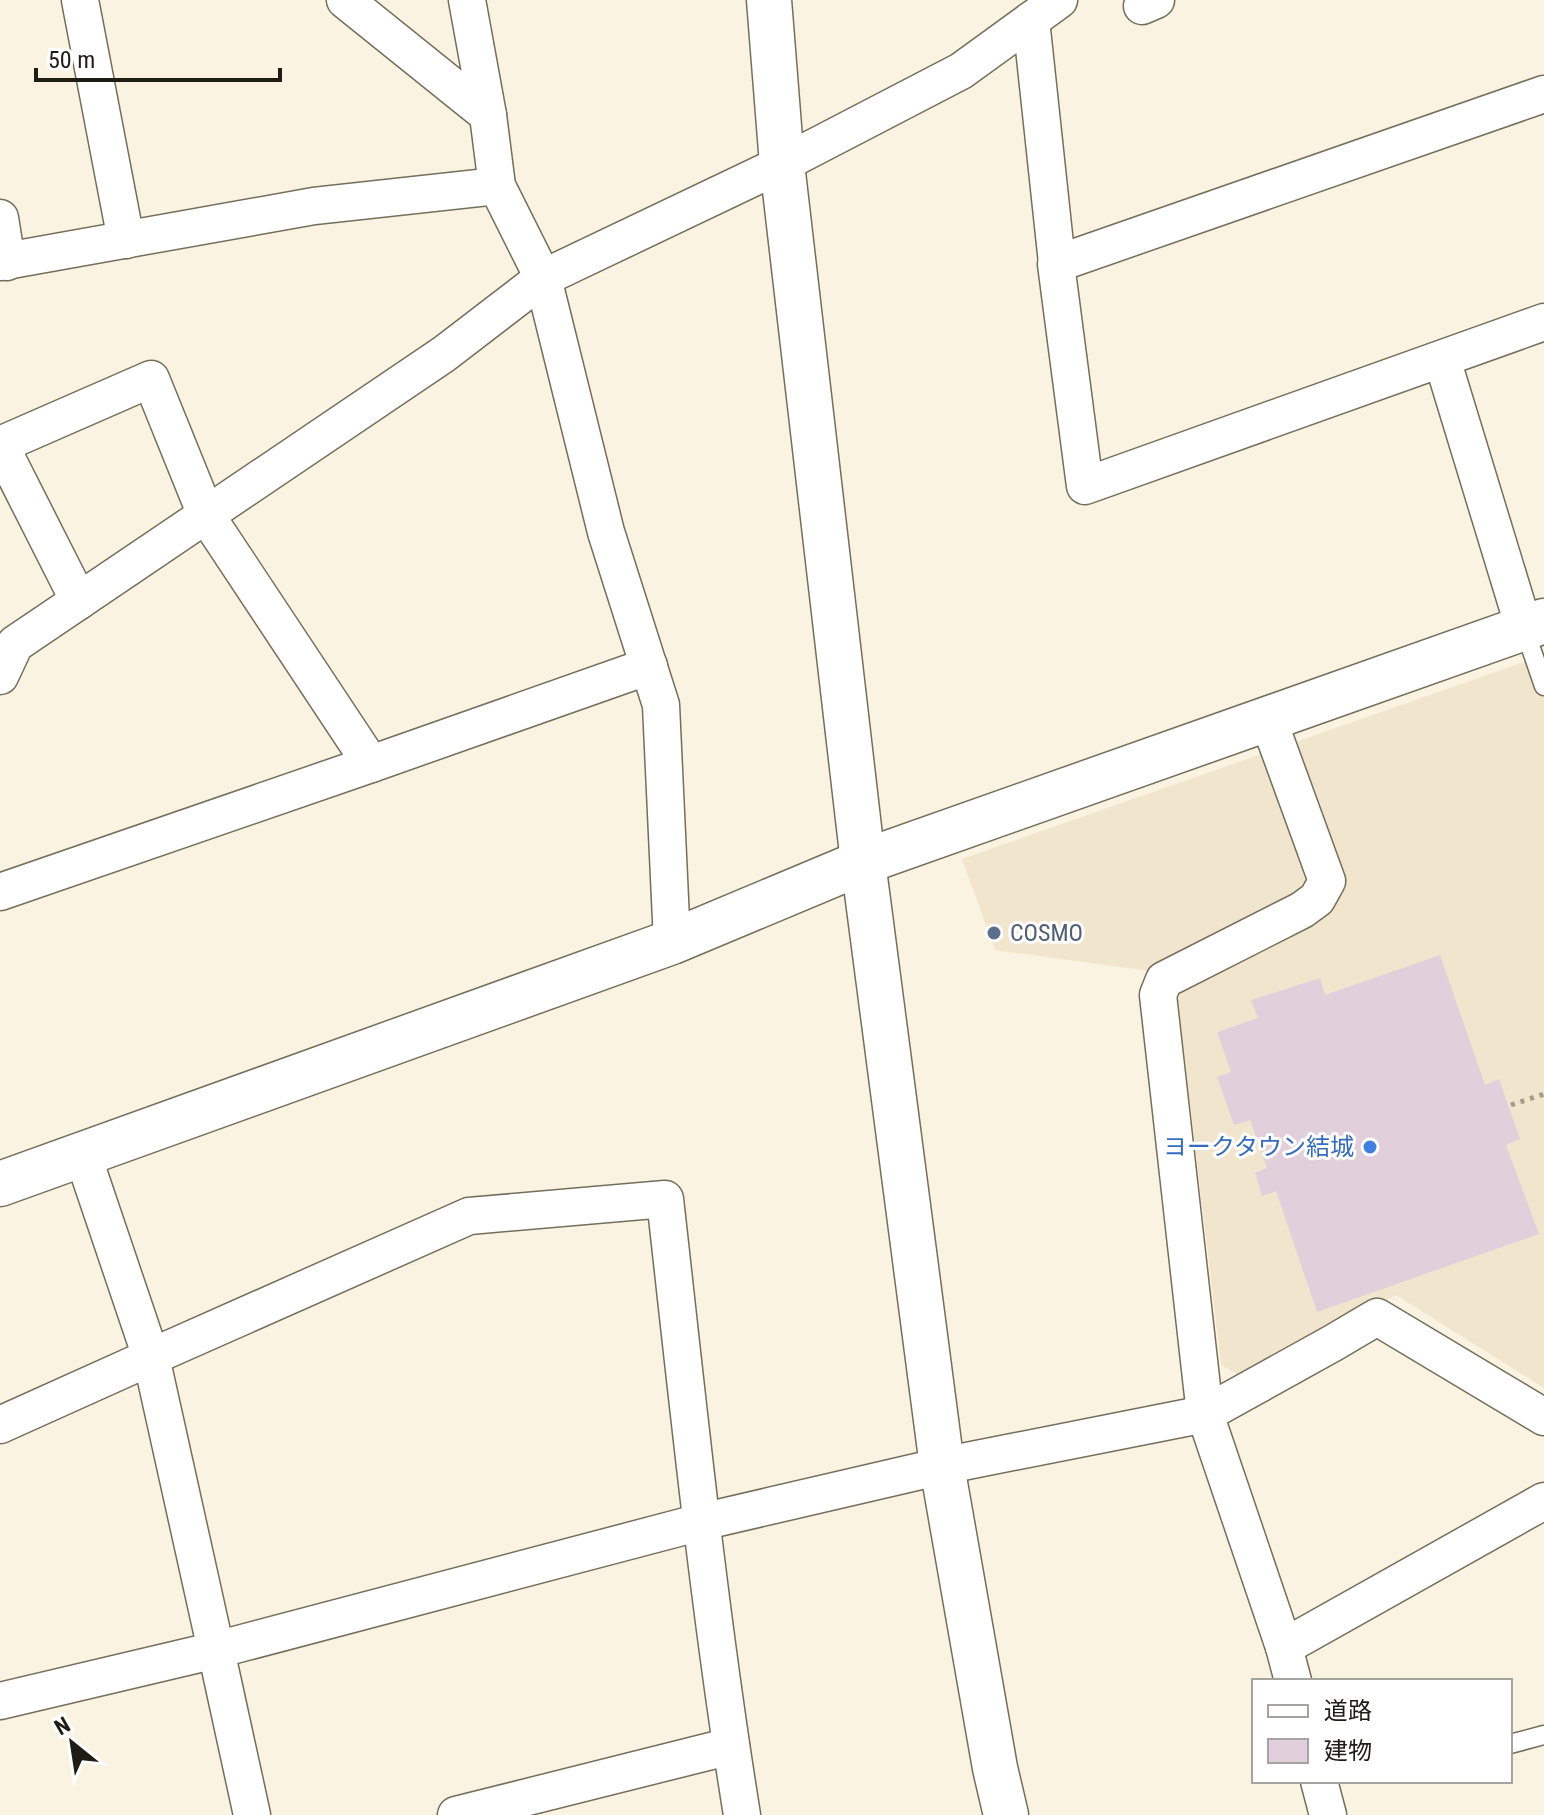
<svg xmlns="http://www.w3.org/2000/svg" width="1544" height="1815" font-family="'Roboto Condensed','Noto Sans JP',sans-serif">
  <rect width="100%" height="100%" fill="#fbf3e1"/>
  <path fill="#f1e6cd" d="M 1544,655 L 1544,1388 L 1396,1295 L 1246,1379 L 1221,1365 L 1178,1000 L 1186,976 L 995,950 L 962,859 Z"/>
  <path fill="#e1cfdc" d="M 1440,955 L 1485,1085 L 1499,1079 L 1520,1139 L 1506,1145 L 1539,1234 L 1317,1312 L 1276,1191 L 1262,1196 L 1255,1173 L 1267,1168 L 1250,1120 L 1234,1125 L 1217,1077 L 1231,1072 L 1217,1032 L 1258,1018 L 1251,1000 L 1320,978 L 1325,995 Z"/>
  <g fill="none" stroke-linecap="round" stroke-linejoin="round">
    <g stroke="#756e5d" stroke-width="21">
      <g id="service">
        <path d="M 1524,628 L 1544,686"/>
        <path d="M 1510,1744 L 1544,1735"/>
      </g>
    </g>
    <g stroke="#756e5d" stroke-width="39">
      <g id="minor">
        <path d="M 80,0 L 126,240"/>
        <path d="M 345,0 L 488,115"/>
        <path d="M 467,0 L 488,115 L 497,186 L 543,278 L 606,532 L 661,705 L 672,942"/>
        <path d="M 1142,6 L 1156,0"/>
        <path d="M 1031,20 L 1057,263"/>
        <path d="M 1544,94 L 1056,264 L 1085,486 L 1544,322"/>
        <path d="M 0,218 L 7,262"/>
        <path d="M 0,262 L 314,206 L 497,186"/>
        <path d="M 1442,359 L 1524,628"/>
        <path d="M 0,445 L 151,379 L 206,515 L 371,764 L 649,666"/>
        <path d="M 0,445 L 79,601"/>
        <path d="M 0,676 L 15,644 L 444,354 L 543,278 L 782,164 L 961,71 L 1059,0"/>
        <path d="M 1268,719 L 1327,881 L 1317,899 L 1302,910 L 1164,980 L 1158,995 L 1205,1414 L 1284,1647 L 1293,1681"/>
        <path d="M 0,892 L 371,764"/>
        <path d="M 82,1153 L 151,1357 L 469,1216 L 665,1199 C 688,1404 709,1611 742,1815"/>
        <path d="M 0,1425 L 151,1357 L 216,1650 L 0,1701"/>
        <path d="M 1284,1647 L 1544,1501"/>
        <path d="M 1319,1781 L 1328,1815"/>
        <path d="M 252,1815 L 216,1650 L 701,1522 L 942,1466 L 1205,1414 L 1333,1343 L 1377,1317 L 1544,1417"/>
        <path d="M 456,1815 L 731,1746"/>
      </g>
    </g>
    <g stroke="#756e5d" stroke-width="47">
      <g id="tertiary">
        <path d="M 769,0 L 782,164 L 863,862 L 942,1466 L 995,1768 L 1006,1815"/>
        <path d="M 0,1184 L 672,942 L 863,862 L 1544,621"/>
      </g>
    </g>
    <path stroke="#a39d90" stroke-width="5" stroke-dasharray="4 6" stroke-linecap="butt" d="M 1511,1105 L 1544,1094"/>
    <use href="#service" stroke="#fff" stroke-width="18"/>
    <use href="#minor" stroke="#fff" stroke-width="36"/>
    <use href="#tertiary" stroke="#fff" stroke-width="44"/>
  </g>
  <circle fill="#5c6f8a" stroke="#fff" stroke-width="3" cx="994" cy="933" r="8"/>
  <circle fill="#3f7fe0" stroke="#fff" stroke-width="3" cx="1370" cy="1147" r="8"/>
  <g text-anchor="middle" stroke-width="6" stroke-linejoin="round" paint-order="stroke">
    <g font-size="24" fill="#4e5e75" stroke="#fff" text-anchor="start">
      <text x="1010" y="941">COSMO</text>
    </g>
    <g font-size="24" fill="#366cbe" stroke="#fff" text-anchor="end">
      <text x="1354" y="1155">ヨークタウン結城</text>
    </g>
  </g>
  <rect x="1252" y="1679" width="260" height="104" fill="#ffffff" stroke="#a5a4a1" stroke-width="2"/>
  <rect x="1268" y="1705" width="40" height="12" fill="#ffffff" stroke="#a5a4a1" stroke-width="2"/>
  <text x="1324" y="1719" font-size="24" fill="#1e1c15">道路</text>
  <rect x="1268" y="1739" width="40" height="24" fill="#e1cfdc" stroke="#a5a4a1" stroke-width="2"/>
  <text x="1324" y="1759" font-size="24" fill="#1e1c15">建物</text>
  <g transform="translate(72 1743) rotate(330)" stroke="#ffffff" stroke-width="6" paint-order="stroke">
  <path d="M0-6L14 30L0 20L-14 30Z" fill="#1e1c15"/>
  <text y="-12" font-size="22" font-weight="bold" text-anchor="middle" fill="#1e1c15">N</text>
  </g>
  <path d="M36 68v12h244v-12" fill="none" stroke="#1e1c15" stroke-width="4"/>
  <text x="48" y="68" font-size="24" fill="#1e1c15" stroke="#ffffff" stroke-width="6" paint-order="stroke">50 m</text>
</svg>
